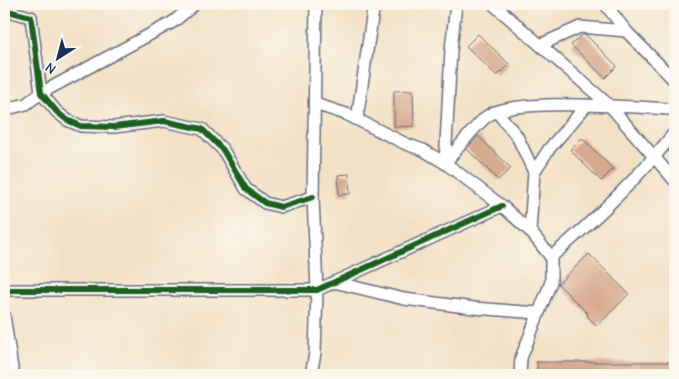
<svg xmlns="http://www.w3.org/2000/svg" width="679" height="379" font-family="'Comic Neue',sans-serif">
  <rect width="100%" height="100%" fill="#fbf7ec"/>
  <filter id="ink" filterUnits="userSpaceOnUse"><feTurbulence type="fractalNoise" baseFrequency=".02" numOctaves="2"/><feDisplacementMap in="SourceGraphic" scale="10" xChannelSelector="R" yChannelSelector="G"/><feConvolveMatrix kernelMatrix="1 2 1 2 8 2 1 2 1" color-interpolation-filters="sRGB"/></filter>
  <filter id="wash" filterUnits="userSpaceOnUse"><feTurbulence type="fractalNoise" baseFrequency=".0096" numOctaves="4" result="noise"/><feDisplacementMap in="SourceGraphic" scale="20" xChannelSelector="R" yChannelSelector="G"/><feGaussianBlur stdDeviation="1.12" result="paint"/><feColorMatrix in="noise" values="0 0 0 0 0 0 0 0 0 0 0 0 0 0 0 0 0 1.4 0 .05"/><feComposite in="paint" operator="in"/></filter>
  <g filter="url(#wash)">
    <rect width="100%" height="100%" fill="#f3e1c6"/>
    <g id="blocks">
      <g fill="#d8aa8f">
        <path d="M 478,34 L 509,64 L 497,76 L 466,46 Z"/>
        <path d="M 582,35 L 586,35 L 617,66 L 605,78 L 571,45 Z"/>
        <path d="M 413,90 L 414,126 L 394,127 L 394,91 Z"/>
        <path d="M 478,136 L 511,168 L 498,180 L 467,149 Z"/>
        <path d="M 582,138 L 613,169 L 601,181 L 570,150 Z"/>
        <path d="M 349,174 L 350,194 L 339,195 L 338,175 Z"/>
        <path d="M 589,254 L 629,294 L 597,326 L 587,316 L 588,314 L 558,284 Z"/>
        <rect x="537" y="362" width="138" height="13"/>
      </g>
    </g>
  </g>
  <g filter="url(#ink)">
    <use href="#blocks" fill-opacity="0" stroke="#676d82" stroke-width="1"/>
    <g fill="none" stroke-linecap="round" stroke-linejoin="round">
      <g stroke="#676d82" stroke-width="14">
        <g id="minor">
          <path d="M 493,4 L 610,106 L 675,181"/>
          <path d="M 605,4 L 626,31 L 675,81"/>
          <path d="M 4,10 L 31,17 L 41,93 L 57,112 L 67,120 L 81,126 L 114,127 L 164,121 L 202,129 L 223,150 L 246,189 L 265,203 L 281,207 L 313,197"/>
          <path d="M 540,45 L 580,27 L 626,31"/>
          <path d="M 315,104 L 346,114 L 406,144 L 423,150 L 445,163 L 502,206 L 530,231 L 551,257 L 551,282 L 521,358 L 520,375"/>
          <path d="M 4,110 L 26,104 L 41,93 L 173,22 L 195,4"/>
          <path d="M 497,112 L 517,136 L 534,172 L 530,231"/>
          <path d="M 357,119 L 374,4"/>
          <path d="M 445,163 C 457,150 473,128 486,117 C 510,96 639,108 675,109"/>
          <path d="M 445,163 L 451,50 L 456,4"/>
          <path d="M 534,172 L 549,149 L 586,106"/>
          <path d="M 551,257 C 596,219 638,178 675,132"/>
          <path d="M 334,282 L 404,299 L 474,308 L 538,313"/>
          <path d="M 4,290 L 317,290 L 502,206"/>
          <path d="M 4,315 L 13,375"/>
          <path d="M 311,375 L 315,353 L 317,290 L 313,197 L 316,4"/>
        </g>
      </g>
      <use href="#minor" stroke="#fff" stroke-width="11"/>
      <g stroke="#fbf7ec" stroke-width="9">
        <g id="cycleway">
          <path d="M 4,10 L 31,17 L 41,93 L 57,112 L 67,120 L 81,126 L 114,127 L 164,121 L 202,129 L 223,150 L 246,189 L 265,203 L 281,207 L 313,197"/>
          <path d="M 4,290 L 317,290 L 502,206"/>
        </g>
      </g>
      <use href="#cycleway" stroke="#1b5e20" stroke-width="6"/>
    </g>
  </g>
  <rect width="679" height="379" fill="none" stroke="#fbf7ec" stroke-width="20"/>
  <g transform="translate(58 58) rotate(216)" stroke="#fbf7ec" stroke-width="4" paint-order="stroke">
  <path d="M0-4L9 19L0 12L-9 19Z" fill="#1b2f5e"/>
  <text y="-8" font-size="14" font-weight="bold" text-anchor="middle" fill="#1b2f5e">N</text>
  </g>
</svg>
